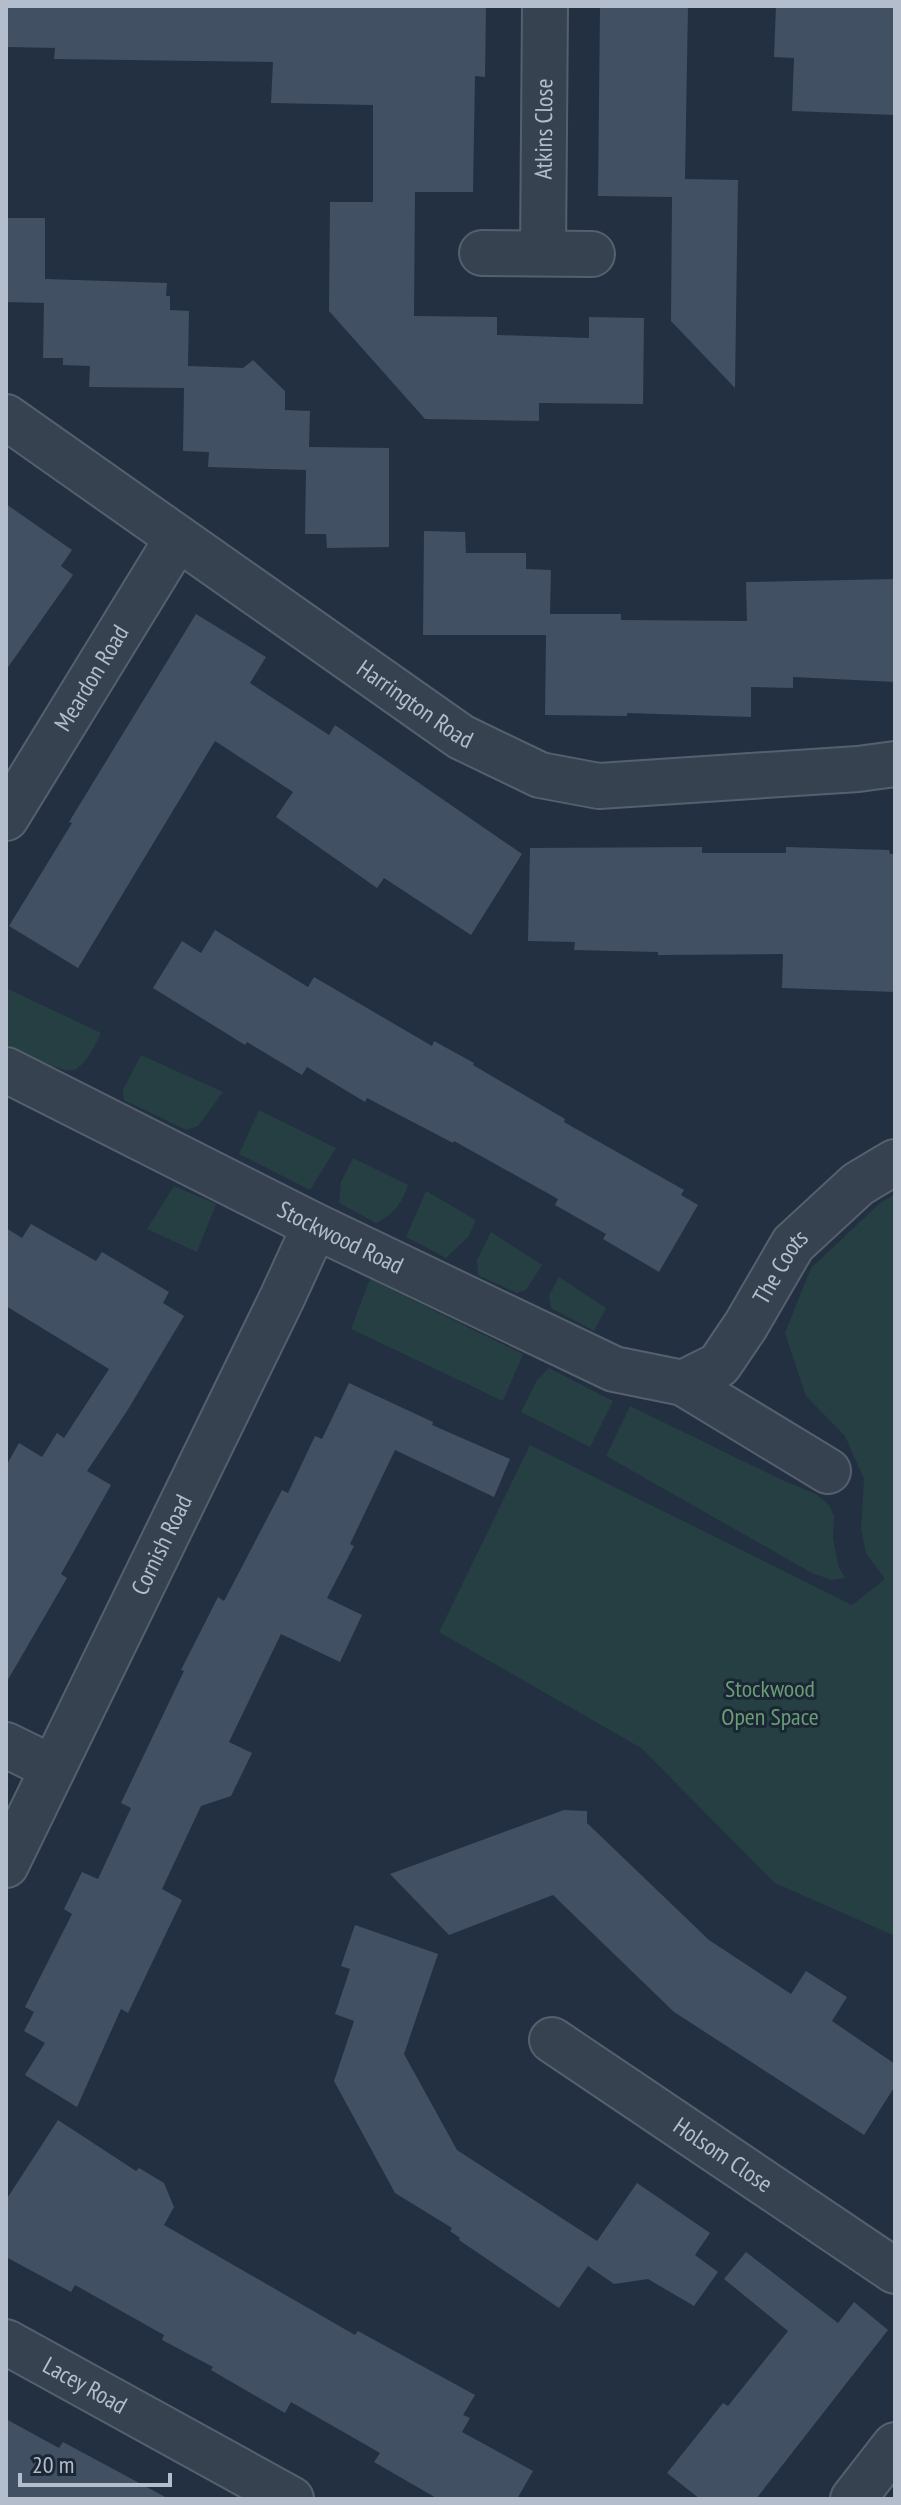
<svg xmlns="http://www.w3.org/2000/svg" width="901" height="2505" font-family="'PT Sans Narrow',sans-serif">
  <rect width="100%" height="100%" fill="#233041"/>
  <g fill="#253f42">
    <path d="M 6,988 L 101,1033 C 96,1044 87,1062 76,1069 C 64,1076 19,1050 6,1044 Z"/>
    <path d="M 141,1055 L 223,1092 L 198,1126 L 186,1130 L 124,1100 L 123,1090 Z"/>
    <path d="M 259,1110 L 336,1148 L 310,1190 L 239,1154 Z"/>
    <path d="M 353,1158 L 408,1185 C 403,1202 392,1216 376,1223 L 339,1203 L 341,1182 Z"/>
    <path d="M 174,1186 L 216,1204 L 197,1252 L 147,1229 Z"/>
    <path d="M 426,1191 L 476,1220 L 469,1236 L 446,1258 L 406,1237 Z"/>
    <path d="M 895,1194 L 895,1936 L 775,1883 L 641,1748 L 439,1632 L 530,1445 L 852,1605 L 885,1579 L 866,1553 L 861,1529 L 864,1479 L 845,1436 L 806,1396 L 785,1333 L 811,1268 L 880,1203 Z"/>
    <path d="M 491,1232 L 542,1265 L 526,1290 L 517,1293 L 478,1275 L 477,1260 Z"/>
    <path d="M 559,1277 L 606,1308 L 594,1331 L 551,1308 L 549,1296 Z"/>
    <path d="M 370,1279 L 523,1354 L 503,1401 L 351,1329 Z"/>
    <path d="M 549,1368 L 613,1401 L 590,1447 L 521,1412 L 537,1380 Z"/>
    <path d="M 630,1406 L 782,1480 L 816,1494 L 829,1505 L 834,1516 L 833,1538 L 838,1565 L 845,1578 L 832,1580 L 812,1573 L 606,1456 Z"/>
  </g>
  <g fill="#415063">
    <path d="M 6,6 L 486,6 L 485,77 L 475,76 L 473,192 L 415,192 L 414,316 L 497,317 L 497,335 L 589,338 L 589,317 L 644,318 L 643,404 L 539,403 L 539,421 L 425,419 L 329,311 L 330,202 L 373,202 L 373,105 L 271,103 L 273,62 L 54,59 L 55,48 L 6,47 Z"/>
    <path d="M 600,6 L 688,6 L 685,179 L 738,180 L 735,388 L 671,321 L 672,197 L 598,196 Z"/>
    <path d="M 776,6 L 895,6 L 895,115 L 792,111 L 794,58 L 774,57 Z"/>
    <path d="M 6,218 L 45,218 L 45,279 L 167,283 L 166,296 L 170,296 L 170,310 L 189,311 L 188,366 L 243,368 L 253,360 L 285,391 L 285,410 L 310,411 L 309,447 L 389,448 L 389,547 L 327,548 L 326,534 L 305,534 L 306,470 L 208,467 L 209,452 L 183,451 L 184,388 L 89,387 L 90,366 L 63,365 L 63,358 L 43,358 L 44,303 L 6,302 Z"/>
    <path d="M 6,504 L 72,550 L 61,566 L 73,575 L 6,670 Z"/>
    <path d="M 424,531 L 465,532 L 466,553 L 526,553 L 526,569 L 551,570 L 550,614 L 621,614 L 621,620 L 747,621 L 746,582 L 895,579 L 895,682 L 793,677 L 793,688 L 751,687 L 751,717 L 627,713 L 627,716 L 545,715 L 546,635 L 423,635 Z"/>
    <path d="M 196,614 L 266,657 L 250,683 L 329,735 L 335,725 L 522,854 L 471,935 L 384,878 L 377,888 L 276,817 L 293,792 L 215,741 L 78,968 L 9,926 L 72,823 L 69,822 Z"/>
    <path d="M 702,847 L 702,853 L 786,853 L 786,847 L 889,850 L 890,854 L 895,854 L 895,992 L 782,988 L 783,954 L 658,955 L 658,952 L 574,950 L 575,942 L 528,941 L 530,848 Z"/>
    <path d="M 215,930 L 308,987 L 314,977 L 432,1046 L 434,1041 L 474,1063 L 473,1065 L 565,1119 L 564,1122 L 684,1190 L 681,1195 L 698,1205 L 659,1272 L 603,1239 L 606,1234 L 555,1205 L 558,1199 L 454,1141 L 453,1143 L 367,1098 L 365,1102 L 307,1067 L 302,1075 L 247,1042 L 245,1045 L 153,988 L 182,941 L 201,953 Z"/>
    <path d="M 31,1224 L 96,1261 L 102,1252 L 169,1292 L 163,1303 L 184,1316 L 127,1411 L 87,1471 L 111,1485 L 61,1574 L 67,1578 L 6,1683 L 6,1466 L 19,1443 L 42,1457 L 57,1433 L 64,1438 L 109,1369 L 6,1306 L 6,1228 L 22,1238 Z"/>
    <path d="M 349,1383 L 433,1422 L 432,1425 L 510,1459 L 494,1497 L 395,1450 L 350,1544 L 354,1546 L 327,1598 L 362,1615 L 340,1662 L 281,1634 L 229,1742 L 252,1753 L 231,1796 L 201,1806 L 162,1889 L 182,1900 L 128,2013 L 121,2009 L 77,2107 L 25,2075 L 45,2043 L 24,2031 L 34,2012 L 25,2007 L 72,1914 L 64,1909 L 82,1872 L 98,1879 L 131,1808 L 121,1803 L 184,1671 L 181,1670 L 218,1597 L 224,1601 L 282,1490 L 288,1493 L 315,1436 L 322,1439 Z"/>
    <path d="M 564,1810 L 587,1811 L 587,1823 L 709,1940 L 791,1994 L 806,1971 L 847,1997 L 832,2021 L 895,2064 L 895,2086 L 864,2135 L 674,2012 L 553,1895 L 449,1935 L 390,1874 Z"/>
    <path d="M 355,1925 L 438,1954 L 404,2054 L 457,2150 L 597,2241 L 637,2183 L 710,2233 L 695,2255 L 718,2272 L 694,2306 L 648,2279 L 614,2284 L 588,2266 L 559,2308 L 459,2240 L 460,2238 L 450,2231 L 452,2228 L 395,2193 L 334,2081 L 354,2021 L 335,2014 L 350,1969 L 341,1966 Z"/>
    <path d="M 58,2120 L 136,2171 L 139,2168 L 164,2183 L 174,2207 L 164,2225 L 355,2335 L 358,2331 L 475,2395 L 463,2415 L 470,2418 L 462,2432 L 533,2471 L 517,2499 L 438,2499 L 374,2462 L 380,2453 L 291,2402 L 285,2413 L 211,2370 L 213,2367 L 162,2340 L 164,2335 L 75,2285 L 71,2292 L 6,2257 L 6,2200 Z"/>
    <path d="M 746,2252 L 838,2323 L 854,2302 L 888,2330 L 756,2499 L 700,2499 L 667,2473 L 723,2403 L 728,2406 L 788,2331 L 724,2279 Z"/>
    <path d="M 6,2419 L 59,2448 L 63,2442 L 169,2499 L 6,2499 Z"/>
  </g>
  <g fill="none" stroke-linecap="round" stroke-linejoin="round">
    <g stroke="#55606e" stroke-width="48">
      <g id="minor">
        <path d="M 482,253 L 592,254"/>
        <path id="s1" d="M 543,253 L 545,6"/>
        <path id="s2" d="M 6,417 L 461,737 L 540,775 L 599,786 L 858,769 L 895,764"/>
        <path id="s3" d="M 6,818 L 177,539"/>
        <path id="s4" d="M 6,1070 L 315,1226 L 614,1369 L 683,1383 L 828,1471"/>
        <path id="s5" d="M 683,1383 L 719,1365 L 746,1325 L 793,1244 L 858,1184 L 895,1162"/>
        <path d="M 6,1745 L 53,1768"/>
        <path id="s6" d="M 6,1865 L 282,1298 L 315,1226"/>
        <path id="s7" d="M 552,2040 L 895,2271"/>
        <path id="s8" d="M 6,2342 L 291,2499"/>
        <path d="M 853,2499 L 895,2445"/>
      </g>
    </g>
    <use href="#minor" stroke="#374251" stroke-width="44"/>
  </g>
  <g text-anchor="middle" stroke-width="6" stroke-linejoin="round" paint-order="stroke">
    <g font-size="24" fill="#b3bdcb" stroke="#1c2736">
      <text dy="8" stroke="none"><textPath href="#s1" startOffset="124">Atkins Close</textPath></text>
      <text dy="8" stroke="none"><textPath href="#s3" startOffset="164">Meardon Road</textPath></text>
      <text dy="8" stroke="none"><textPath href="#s2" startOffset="500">Harrington Road</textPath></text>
      <text dy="8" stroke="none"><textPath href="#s4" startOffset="374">Stockwood Road</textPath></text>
      <text dy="8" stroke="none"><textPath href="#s5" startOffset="156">The Coots</textPath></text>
      <text dy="8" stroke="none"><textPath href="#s6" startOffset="356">Cornish Road</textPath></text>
      <text dy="8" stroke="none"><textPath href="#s7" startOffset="206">Holsom Close</textPath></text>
      <text dy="8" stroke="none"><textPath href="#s8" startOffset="90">Lacey Road</textPath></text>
    </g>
    <g font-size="24" fill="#699e74" stroke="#1c2736">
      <text x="770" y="1697">Stockwood<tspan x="770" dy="28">Open Space</tspan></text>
    </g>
  </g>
  <rect width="901" height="2505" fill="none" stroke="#b3bdcb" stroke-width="16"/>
  <path d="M20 2473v12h150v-12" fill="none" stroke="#b3bdcb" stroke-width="4"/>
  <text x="32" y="2473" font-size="24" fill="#b3bdcb" stroke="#1c2736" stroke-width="6" paint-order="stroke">20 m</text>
</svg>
